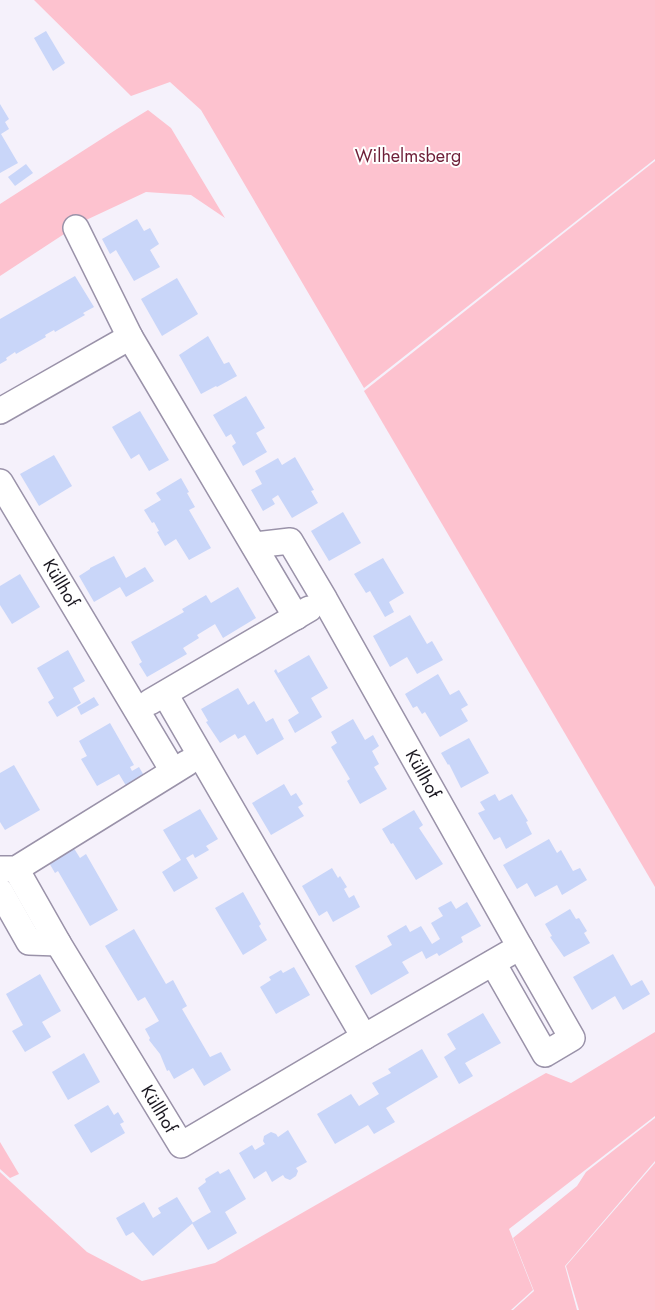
<svg xmlns="http://www.w3.org/2000/svg" width="655" height="1310" font-family="Jost,sans-serif">
  <rect width="100%" height="100%" fill="#f5f1fb"/>
  <g fill="#fdc2cf">
    <path d="M 34,0 L 655,0 L 655,159 L 364,388 L 201,110 L 170,82 L 131,96 Z"/>
    <path d="M 148,110 L 171,128 L 225,218 L 191,195 L 146,192 L 84,221 L 0,276 L 0,204 L 117,129 Z"/>
    <path d="M 655,161 L 655,887 L 364,391 Z"/>
    <path d="M 655,1032 L 655,1116 L 509,1229 L 533,1290 L 511,1310 L 0,1310 L 0,1172 L 87,1252 L 142,1281 L 215,1263 L 546,1073 L 571,1083 Z"/>
    <path d="M 655,1118 L 655,1161 L 565,1266 L 577,1310 L 513,1310 L 534,1291 L 513,1238 L 577,1186 L 586,1172 Z"/>
    <path d="M 0,1142 L 19,1174 L 10,1178 L 0,1169 Z"/>
    <path d="M 655,1163 L 655,1310 L 579,1310 L 566,1266 Z"/>
  </g>
  <g fill="#c9d6f9">
    <path d="M 46,31 L 65,63 L 53,71 L 34,38 Z"/>
    <path d="M 0,104 L 9,119 L 5,122 L 9,129 L 1,134 L 18,163 L 0,173 Z"/>
    <path d="M 26,164 L 33,173 L 15,186 L 8,177 Z"/>
    <path d="M 137,219 L 144,231 L 150,228 L 159,244 L 150,250 L 160,267 L 134,281 L 116,250 L 110,254 L 102,239 Z"/>
    <path d="M 75,276 L 94,307 L 83,313 L 85,315 L 55,332 L 54,330 L 45,335 L 46,337 L 16,354 L 15,352 L 6,358 L 7,360 L 0,364 L 0,319 Z"/>
    <path d="M 177,278 L 198,314 L 162,336 L 141,299 Z"/>
    <path d="M 208,336 L 224,364 L 229,362 L 237,376 L 217,387 L 216,386 L 201,394 L 179,355 Z"/>
    <path d="M 246,396 L 265,428 L 256,433 L 267,452 L 243,466 L 232,446 L 236,443 L 231,434 L 226,437 L 213,415 Z"/>
    <path d="M 140,411 L 169,460 L 149,471 L 139,454 L 131,459 L 112,427 Z"/>
    <path d="M 54,455 L 72,486 L 39,506 L 20,474 Z"/>
    <path d="M 295,457 L 314,490 L 311,491 L 318,503 L 292,518 L 278,495 L 272,499 L 275,504 L 263,511 L 251,490 L 262,484 L 255,471 L 278,458 L 282,465 Z"/>
    <path d="M 181,478 L 189,492 L 187,493 L 195,507 L 189,510 L 211,548 L 189,560 L 176,539 L 165,546 L 157,532 L 159,531 L 154,522 L 152,523 L 144,510 L 161,500 L 156,493 Z"/>
    <path d="M 343,512 L 361,543 L 329,561 L 311,531 Z"/>
    <path d="M 114,556 L 126,578 L 145,567 L 154,581 L 126,597 L 120,587 L 94,602 L 79,576 L 90,569 L 90,568 Z"/>
    <path d="M 383,558 L 404,593 L 389,602 L 394,612 L 385,617 L 370,591 L 366,593 L 354,574 Z"/>
    <path d="M 20,574 L 40,607 L 12,624 L 0,605 L 0,586 Z"/>
    <path d="M 238,587 L 256,618 L 223,638 L 215,624 L 197,635 L 199,638 L 183,648 L 187,654 L 147,677 L 139,664 L 142,662 L 131,642 L 184,612 L 182,609 L 206,595 L 211,603 Z"/>
    <path d="M 410,615 L 427,644 L 432,641 L 443,660 L 417,674 L 407,657 L 390,667 L 373,636 Z"/>
    <path d="M 68,650 L 85,681 L 73,688 L 81,703 L 57,717 L 48,702 L 54,698 L 37,668 Z"/>
    <path d="M 309,655 L 328,688 L 311,698 L 322,717 L 295,733 L 288,720 L 299,713 L 274,671 L 276,669 L 278,673 Z"/>
    <path d="M 438,674 L 450,695 L 459,690 L 468,705 L 461,709 L 468,721 L 440,737 L 425,712 L 422,714 L 417,706 L 413,708 L 405,694 Z"/>
    <path d="M 238,688 L 248,705 L 254,701 L 266,722 L 273,718 L 284,739 L 257,755 L 245,735 L 238,739 L 235,734 L 220,743 L 206,722 L 208,721 L 201,709 Z"/>
    <path d="M 94,697 L 99,705 L 81,715 L 77,707 Z"/>
    <path d="M 353,719 L 365,740 L 373,735 L 379,746 L 372,751 L 379,764 L 374,767 L 387,789 L 360,804 L 347,781 L 350,779 L 331,747 L 337,743 L 331,732 Z"/>
    <path d="M 110,723 L 134,765 L 130,767 L 132,771 L 139,767 L 146,779 L 128,789 L 119,774 L 97,786 L 81,759 L 87,756 L 79,741 Z"/>
    <path d="M 469,738 L 489,773 L 461,788 L 449,764 L 448,765 L 441,753 Z"/>
    <path d="M 14,765 L 40,810 L 5,830 L 0,822 L 0,773 Z"/>
    <path d="M 284,784 L 291,796 L 296,793 L 303,804 L 298,807 L 304,816 L 271,835 L 252,803 Z"/>
    <path d="M 495,794 L 499,801 L 512,794 L 528,821 L 526,822 L 532,834 L 506,849 L 500,837 L 494,840 L 478,813 L 485,810 L 480,802 Z"/>
    <path d="M 200,809 L 218,839 L 206,846 L 209,850 L 195,858 L 193,854 L 186,858 L 198,878 L 174,892 L 162,872 L 181,860 L 163,830 Z"/>
    <path d="M 414,810 L 423,825 L 419,828 L 443,864 L 416,880 L 393,843 L 391,844 L 382,829 Z"/>
    <path d="M 549,839 L 557,853 L 561,850 L 573,871 L 580,868 L 587,880 L 562,895 L 557,885 L 535,897 L 527,883 L 517,889 L 503,865 Z"/>
    <path d="M 70,842 L 80,858 L 86,854 L 118,910 L 90,926 L 58,871 L 55,873 L 45,856 Z"/>
    <path d="M 332,868 L 338,878 L 340,876 L 347,887 L 344,889 L 349,898 L 354,895 L 360,907 L 333,922 L 327,911 L 319,916 L 302,886 Z"/>
    <path d="M 243,892 L 261,924 L 259,926 L 267,940 L 243,955 L 215,908 Z"/>
    <path d="M 451,901 L 456,909 L 467,902 L 481,926 L 461,937 L 463,942 L 439,956 L 437,953 L 426,959 L 422,951 L 402,962 L 409,973 L 371,995 L 355,966 L 392,945 L 387,936 L 406,925 L 410,932 L 421,926 L 432,944 L 440,939 L 431,923 L 443,916 L 438,908 Z"/>
    <path d="M 570,909 L 576,919 L 579,918 L 587,931 L 584,933 L 590,943 L 564,957 L 550,937 L 552,936 L 545,924 Z"/>
    <path d="M 134,929 L 166,984 L 173,980 L 187,1006 L 182,1009 L 210,1057 L 221,1052 L 231,1070 L 204,1086 L 193,1068 L 174,1079 L 169,1070 L 167,1071 L 160,1054 L 149,1040 L 150,1038 L 145,1029 L 159,1021 L 145,997 L 138,1001 L 105,946 Z"/>
    <path d="M 613,954 L 631,986 L 642,980 L 650,994 L 623,1010 L 615,996 L 592,1010 L 573,977 Z"/>
    <path d="M 294,967 L 310,995 L 276,1014 L 260,987 L 271,980 L 269,977 L 281,970 L 283,973 Z"/>
    <path d="M 40,974 L 61,1011 L 42,1022 L 51,1037 L 25,1052 L 12,1031 L 23,1025 L 6,994 Z"/>
    <path d="M 483,1013 L 501,1043 L 465,1063 L 473,1076 L 459,1084 L 444,1057 L 456,1049 L 447,1034 Z"/>
    <path d="M 422,1049 L 438,1077 L 386,1108 L 395,1122 L 374,1134 L 368,1125 L 335,1144 L 317,1114 L 351,1094 L 359,1106 L 379,1094 L 372,1083 L 391,1073 L 388,1069 Z"/>
    <path d="M 84,1053 L 100,1082 L 68,1100 L 52,1072 Z"/>
    <path d="M 108,1105 L 114,1115 L 118,1112 L 124,1122 L 120,1124 L 125,1133 L 91,1153 L 74,1125 Z"/>
    <path d="M 288,1130 L 307,1162 L 296,1168 L 298,1171 L 296,1176 L 290,1180 L 285,1178 L 283,1175 L 272,1182 L 266,1171 L 254,1179 L 239,1153 L 252,1145 L 255,1150 L 265,1144 L 263,1141 L 264,1136 L 271,1132 L 276,1134 L 278,1137 Z"/>
    <path d="M 229,1169 L 246,1199 L 225,1212 L 237,1233 L 208,1250 L 192,1223 L 211,1212 L 198,1188 L 206,1182 L 205,1179 L 218,1171 L 220,1174 Z"/>
    <path d="M 177,1197 L 193,1223 L 153,1256 L 133,1232 L 126,1236 L 116,1218 L 144,1202 L 153,1218 L 161,1213 L 158,1208 Z"/>
  </g>
  <g fill="none" stroke-linecap="round" stroke-linejoin="round">
    <g stroke="#9a92a9" stroke-width="28">
      <g id="minor">
        <path d="M 76,228 L 130,337 L 296,617"/>
        <path d="M 0,411 L 130,337"/>
        <path d="M 0,482 L 173,771"/>
        <path d="M 165,694 L 364,1037"/>
        <path d="M 150,702 L 309,609"/>
        <path d="M 0,869 L 16,869 L 187,763"/>
        <path d="M 16,869 L 58,943 L 181,1145 L 364,1037 L 520,947 L 325,600 L 290,541 L 254,545"/>
        <path d="M 0,891 L 29,942 L 58,943"/>
        <path d="M 493,963 L 545,1054 L 572,1038 L 520,947"/>
      </g>
    </g>
    <use href="#minor" stroke="#fff" stroke-width="25"/>
  </g>
  <g text-anchor="middle" stroke-width="4" stroke-linejoin="round" paint-order="stroke">
    <g font-size="18" fill="#6e1f38" stroke="#fff">
      <text x="408" y="162">Wilhelmsberg</text>
    </g>
    <g font-size="18" fill="#1a1720" stroke="#fff">
      <text transform="translate(61 583) rotate(59)" y="6">Küllhof</text>
      <text transform="translate(423 774) rotate(61)" y="6">Küllhof</text>
      <text transform="translate(159 1109) rotate(59)" y="6">Küllhof</text>
    </g>
  </g>
</svg>
